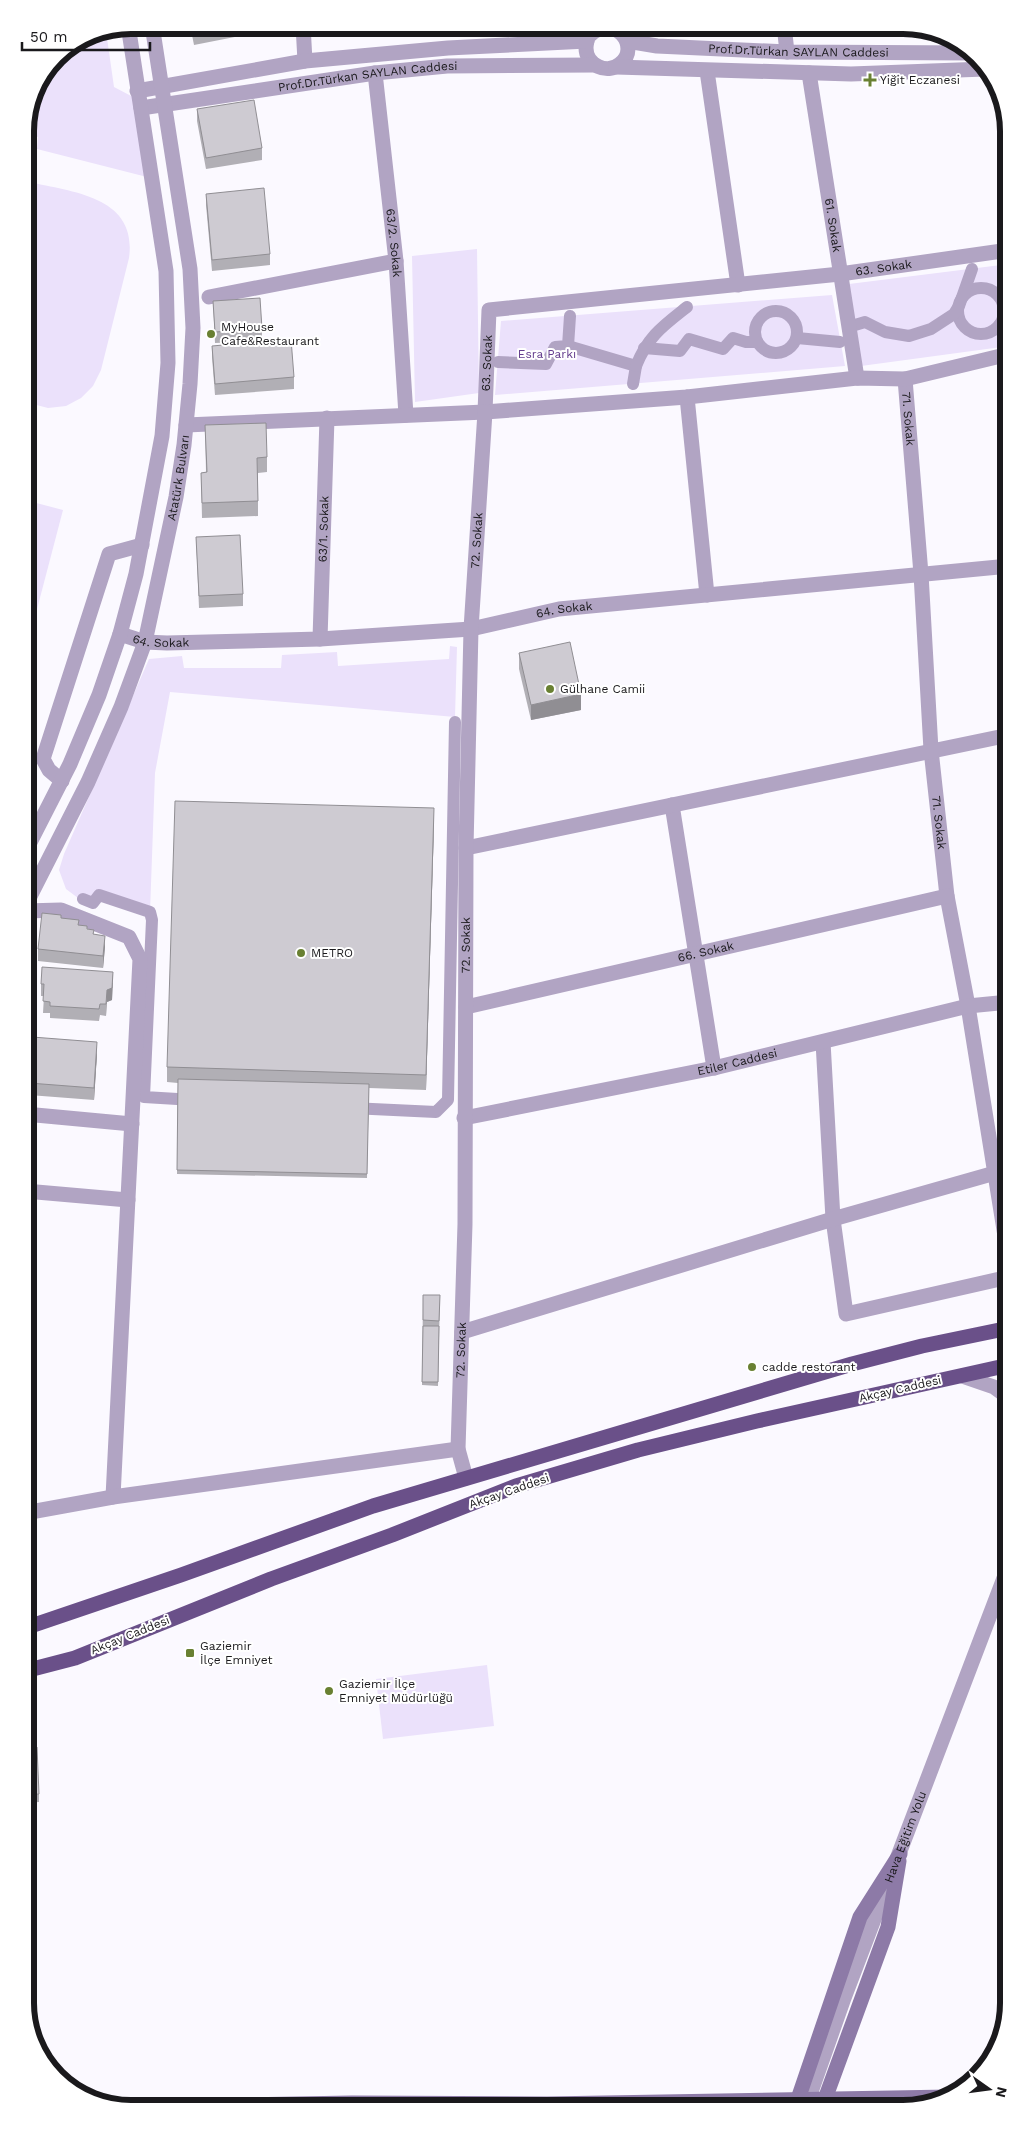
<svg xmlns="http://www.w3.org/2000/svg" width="1034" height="2134" font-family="'Work Sans',sans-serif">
  <rect width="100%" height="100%" fill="#fbf9ff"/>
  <g fill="#ebe1fb">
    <path d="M 90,33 L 107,38 L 114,87 L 135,98 L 147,177 L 37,149 L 38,137 L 25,134 C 25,108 37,73 57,55 C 66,47 79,40 90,33 Z"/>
    <path d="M 25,181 C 70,192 138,195 129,258 L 101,370 L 93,386 L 81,398 L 66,406 L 48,408 L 25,402 Z"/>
    <path d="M 477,249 L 479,393 L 415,402 L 412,256 Z"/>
    <path d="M 1009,264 L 1009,346 L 861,366 L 849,284 Z"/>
    <path d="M 832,295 L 845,366 L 495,395 L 501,321 Z"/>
    <path d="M 25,500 L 63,510 L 25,655 Z"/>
    <path d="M 450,646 L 457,647 L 455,717 L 170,692 L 155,773 L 150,912 L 99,895 L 78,898 L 66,889 L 59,870 L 64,854 L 149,659 L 182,656 L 184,668 L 281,668 L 282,655 L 337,652 L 338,666 L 449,659 Z"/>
    <path d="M 487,1665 L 494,1726 L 383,1739 L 376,1679 Z"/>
  </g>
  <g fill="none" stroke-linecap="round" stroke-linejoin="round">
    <g stroke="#b1a4c3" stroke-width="12">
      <circle cx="981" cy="311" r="23"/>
      <circle cx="776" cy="332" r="21"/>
      <path d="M 855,325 L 865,322 L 885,332 L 909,336 L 931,329 L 954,314 L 959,306 L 972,269"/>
      <path d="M 797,338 L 840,342"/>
      <path d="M 568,346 L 636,366 L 633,384"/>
      <path d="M 644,348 L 680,351 L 689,339 L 723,349 L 733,338 L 746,342 L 757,342"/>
      <path d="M 498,362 L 546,364 L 555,347 L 568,346 L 570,316"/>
      <path d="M 636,366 C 648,336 663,326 687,307"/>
      <path d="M 83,899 L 93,903 L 99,895 L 150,912 L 152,920 L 144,1097 L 194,1100"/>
      <path d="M 351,1108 L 436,1112 L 448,1100 L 455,722"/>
    </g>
    <g stroke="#b1a4c3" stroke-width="15">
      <path d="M 303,25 L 305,61"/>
      <path d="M 784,25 L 787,52"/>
      <path d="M 707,71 L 738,285"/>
      <path id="s1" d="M 375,73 L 396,261 L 406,415"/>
      <path id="s2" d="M 809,73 L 857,378"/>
      <path d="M 209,297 L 396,261"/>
      <path id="s3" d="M 905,379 L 921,574 L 931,750 L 947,896 L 968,1006 L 1009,1261"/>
      <path d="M 687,397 L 707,595"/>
      <path id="s4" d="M 485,412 L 489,310 L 840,274 L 1009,250"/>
      <path d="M 186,425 L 485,412 L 687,397 L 857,378 L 905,379 L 1009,354"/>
      <path id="s5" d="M 320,639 L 327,418"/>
      <path d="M 62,781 L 49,770 L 43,759 L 109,554 L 142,545"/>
      <path d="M 672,805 L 714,1068"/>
      <path d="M 466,848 L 1009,735"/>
      <path d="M 25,911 L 61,910 L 129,937 L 140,959 L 113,1497"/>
      <path id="s6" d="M 466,1007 L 947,896"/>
      <path d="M 823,1042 L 833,1219 L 846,1314 L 1009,1277"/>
      <path d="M 25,1114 L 132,1124"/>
      <path d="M 25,1191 L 128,1200"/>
      <path d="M 462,1332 L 833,1219 L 1009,1169"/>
      <path d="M 25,1513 L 113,1497 L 458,1449"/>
    </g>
    <g stroke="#b1a4c3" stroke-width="15">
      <path d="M 590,35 C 614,12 642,47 620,64 C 607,75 586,65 586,48 C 586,40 590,33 591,25"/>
      <path id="s7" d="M 627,41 L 657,46 L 787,52 L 973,53"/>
      <path d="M 616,67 L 851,74 L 985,69"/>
      <path d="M 137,91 L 305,61 L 448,48 L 587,41"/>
      <path id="s8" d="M 141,108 L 375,73 L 447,66 L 595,65"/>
      <path id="s9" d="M 120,634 L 145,642 L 167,643 L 320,639 L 471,629 L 559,609 L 1009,566"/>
      <path d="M 25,852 L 70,764 L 99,695 L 120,634 L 136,574 L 162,436 L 168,363 L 166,271 L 128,25"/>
      <path id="s10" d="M 25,906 L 88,782 L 121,707 L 145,642 L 176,497 L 184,445 L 190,384 L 193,328 L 190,269 L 152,25"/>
      <path id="s11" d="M 464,1118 L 714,1068 L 968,1006 L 1009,1002"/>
      <path d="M 962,1376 L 994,1387 L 1009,1398"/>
      <path id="s12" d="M 466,1478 L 458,1449 L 465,1224 L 466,848 L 471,629 L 485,412"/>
      <path id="s13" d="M 805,2109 L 844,1998 L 1009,1565"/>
    </g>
    <g stroke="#8d7aa7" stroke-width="15">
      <path d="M 798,2099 L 860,1917 L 900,1854"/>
      <path d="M 825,2099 L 888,1927 L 899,1861"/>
      <path d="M 119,2107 L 352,2103 L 547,2104 L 949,2097"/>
    </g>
    <g stroke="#6a5089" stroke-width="15">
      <path d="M 25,1628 L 181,1575 L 373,1506 L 852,1364 L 922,1346 L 1009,1328"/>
      <path d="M 25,1671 L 75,1658 L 271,1579 L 392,1535 L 516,1486 L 638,1450 L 757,1421 L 1009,1365"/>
    </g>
  </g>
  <g fill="#b1afb5">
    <path d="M 190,25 L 250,25 L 250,34 L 194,45 Z"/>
    <path d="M 197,109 L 262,148 L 262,160 L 206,169 L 197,121 Z"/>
    <path d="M 206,194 L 270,254 L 270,265 L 212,271 L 206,205 Z"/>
    <path d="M 213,301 L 262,329 L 262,341 L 215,343 Z"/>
    <path d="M 212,346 L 294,377 L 294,389 L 215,395 L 212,357 Z"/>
    <path d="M 205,425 L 267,457 L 267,472 L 258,473 L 258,516 L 202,518 L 201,473 L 206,472 Z"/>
    <path d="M 196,537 L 243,594 L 243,606 L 199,608 Z"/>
    <path d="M 519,653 L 581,710 L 531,720 L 519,669 Z"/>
    <path d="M 434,824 L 426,1090 L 369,1088 L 367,1178 L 177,1174 L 178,1083 L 167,1082 L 167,1067 Z"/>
    <path d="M 61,919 L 79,925 L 87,929 L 94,934 L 105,947 L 103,968 L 38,961 L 38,949 Z"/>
    <path d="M 113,983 L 112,1000 L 107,1002 L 106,1016 L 100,1015 L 99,1021 L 50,1018 L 50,1013 L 43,1013 L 44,996 L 41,996 L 41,984 Z"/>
    <path d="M 97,1054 L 94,1100 L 29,1095 L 29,1083 Z"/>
    <path d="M 423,1295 L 440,1295 L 438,1386 L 422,1385 Z"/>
    <path d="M 25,1748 L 39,1794 L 39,1802 L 25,1803 Z"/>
  </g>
  <g fill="#908e93">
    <path d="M 581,694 L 581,710 L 531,720 L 531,705 Z"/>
    <path d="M 434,808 L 434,824 L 426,1090 L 426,1075 Z"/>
    <path d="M 105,936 L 105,947 L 103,968 L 103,956 Z"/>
    <path d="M 113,972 L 112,1000 L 107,1002 L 106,1016 L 107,990 Z"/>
    <path d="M 97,1042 L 97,1054 L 94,1100 L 94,1088 Z"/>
  </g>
  <g fill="#cecbd2" stroke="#908e93">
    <path d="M 192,25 L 238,25 L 194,34 Z"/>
    <path d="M 254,100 L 262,148 L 206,158 L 197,109 Z"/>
    <path d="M 264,188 L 270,254 L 212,260 L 206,194 Z"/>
    <path d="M 260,298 L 262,329 L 215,332 L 213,301 Z"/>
    <path d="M 291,339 L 294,377 L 215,384 L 212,346 Z"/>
    <path d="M 266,423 L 267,457 L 257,458 L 258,501 L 202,503 L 201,473 L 207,472 L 205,425 Z"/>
    <path d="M 240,535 L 243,594 L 199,596 L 196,537 Z"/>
    <path d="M 570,642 L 581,694 L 531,705 L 519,653 Z"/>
    <path d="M 175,801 L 434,808 L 426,1075 L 167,1067 Z"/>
    <path d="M 42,913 L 61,915 L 61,918 L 79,920 L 78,925 L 87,926 L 87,929 L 94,930 L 93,934 L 105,936 L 103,956 L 38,949 Z"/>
    <path d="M 42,967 L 113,972 L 112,988 L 107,990 L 106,1004 L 100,1004 L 99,1009 L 50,1006 L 50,1002 L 43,1001 L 44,984 L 41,984 Z"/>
    <path d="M 32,1037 L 97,1042 L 94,1088 L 29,1083 Z"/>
    <path d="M 178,1079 L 369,1084 L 367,1174 L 177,1170 Z"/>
    <path d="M 423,1295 L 440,1295 L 439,1321 L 423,1320 Z"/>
    <path d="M 423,1326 L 439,1326 L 438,1382 L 422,1382 Z"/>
    <path d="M 37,1747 L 39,1794 L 25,1795 L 25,1748 Z"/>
  </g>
  <g fill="#698032" stroke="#fff" stroke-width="2">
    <path d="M867.5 72.5h5v5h5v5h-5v5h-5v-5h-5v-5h5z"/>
    <circle cx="211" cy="334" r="5"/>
    <circle cx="550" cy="689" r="5"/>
    <circle cx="301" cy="953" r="5"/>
    <circle cx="752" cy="1367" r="5"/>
    <rect x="185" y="1648" width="10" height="10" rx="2.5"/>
    <circle cx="329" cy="1691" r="5"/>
  </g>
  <g text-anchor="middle" stroke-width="4" stroke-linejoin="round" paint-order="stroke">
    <g font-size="12" fill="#1a191c" stroke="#fff">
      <text dy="4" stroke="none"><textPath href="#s7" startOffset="172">Prof.Dr.Türkan SAYLAN Caddesi</textPath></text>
      <text dy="4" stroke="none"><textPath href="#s8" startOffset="229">Prof.Dr.Türkan SAYLAN Caddesi</textPath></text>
      <text dy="4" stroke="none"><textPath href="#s2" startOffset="154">61. Sokak</textPath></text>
      <text dy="4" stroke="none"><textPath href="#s1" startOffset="171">63/2. Sokak</textPath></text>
      <text dy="4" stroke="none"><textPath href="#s4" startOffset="499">63. Sokak</textPath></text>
      <text dy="4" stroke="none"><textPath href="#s4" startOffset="49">63. Sokak</textPath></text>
      <text dy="4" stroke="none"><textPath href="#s3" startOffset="40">71. Sokak</textPath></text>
      <text dy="4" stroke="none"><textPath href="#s10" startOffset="458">Atatürk Bulvarı</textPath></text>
      <text dy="4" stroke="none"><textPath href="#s5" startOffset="110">63/1. Sokak</textPath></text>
      <text dy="4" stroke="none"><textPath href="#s12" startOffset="939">72. Sokak</textPath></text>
      <text dy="4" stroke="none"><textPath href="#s9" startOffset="448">64. Sokak</textPath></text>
      <text dy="4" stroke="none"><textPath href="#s9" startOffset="42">64. Sokak</textPath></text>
      <text dy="4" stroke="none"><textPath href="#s3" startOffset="445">71. Sokak</textPath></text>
      <text dy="4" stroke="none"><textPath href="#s12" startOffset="534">72. Sokak</textPath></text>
      <text dy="4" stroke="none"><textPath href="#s6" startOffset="246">66. Sokak</textPath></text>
      <text dy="4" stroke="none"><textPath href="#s11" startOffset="279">Etiler Caddesi</textPath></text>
      <text dy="4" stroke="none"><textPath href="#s12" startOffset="129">72. Sokak</textPath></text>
      <text transform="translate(900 1389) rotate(-13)" y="4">Akçay Caddesi</text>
      <text transform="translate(509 1491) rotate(-19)" y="4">Akçay Caddesi</text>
      <text transform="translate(130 1635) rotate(-22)" y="4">Akçay Caddesi</text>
      <text dy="4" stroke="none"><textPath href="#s13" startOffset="290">Hava Eğitim Yolu</textPath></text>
    </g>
    <g font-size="12" fill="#1a191c" stroke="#fff" text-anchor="start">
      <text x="880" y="84">Yiğit Eczanesi</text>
      <text x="221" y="331">MyHouse<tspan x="221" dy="14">Cafe&amp;Restaurant</tspan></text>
      <text x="560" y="693">Gülhane Camii</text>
      <text x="311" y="957">METRO</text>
      <text x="762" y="1371">cadde restorant</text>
      <text x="200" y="1650">Gaziemir<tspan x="200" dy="14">İlçe Emniyet</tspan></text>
      <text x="339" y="1688">Gaziemir İlçe<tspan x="339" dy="14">Emniyet Müdürlüğü</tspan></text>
    </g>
    <g font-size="12" fill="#633c8d" stroke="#fff">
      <text x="547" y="358">Esra Parkı</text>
    </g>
  </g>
  <path d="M0 0H1034V2134H0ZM131 34H903A97 97 0 0 1 1000 131V2003A97 97 0 0 1 903 2100H131A97 97 0 0 1 34 2003V131A97 97 0 0 1 131 34Z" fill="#fff" fill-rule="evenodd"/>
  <path fill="none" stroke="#1a191c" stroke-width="6" d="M131 34H903A97 97 0 0 1 1000 131V2003A97 97 0 0 1 903 2100H131A97 97 0 0 1 34 2003V131A97 97 0 0 1 131 34Z"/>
  <g transform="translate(989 2089) rotate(104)" stroke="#ffffff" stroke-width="4" paint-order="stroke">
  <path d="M0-4L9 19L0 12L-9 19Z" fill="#1a191c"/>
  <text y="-8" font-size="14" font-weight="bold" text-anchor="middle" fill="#1a191c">N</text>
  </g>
  <path d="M22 42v8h128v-8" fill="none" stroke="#1a191c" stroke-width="2.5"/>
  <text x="30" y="42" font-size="15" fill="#1a191c" stroke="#ffffff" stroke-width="4" paint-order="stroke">50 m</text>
</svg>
